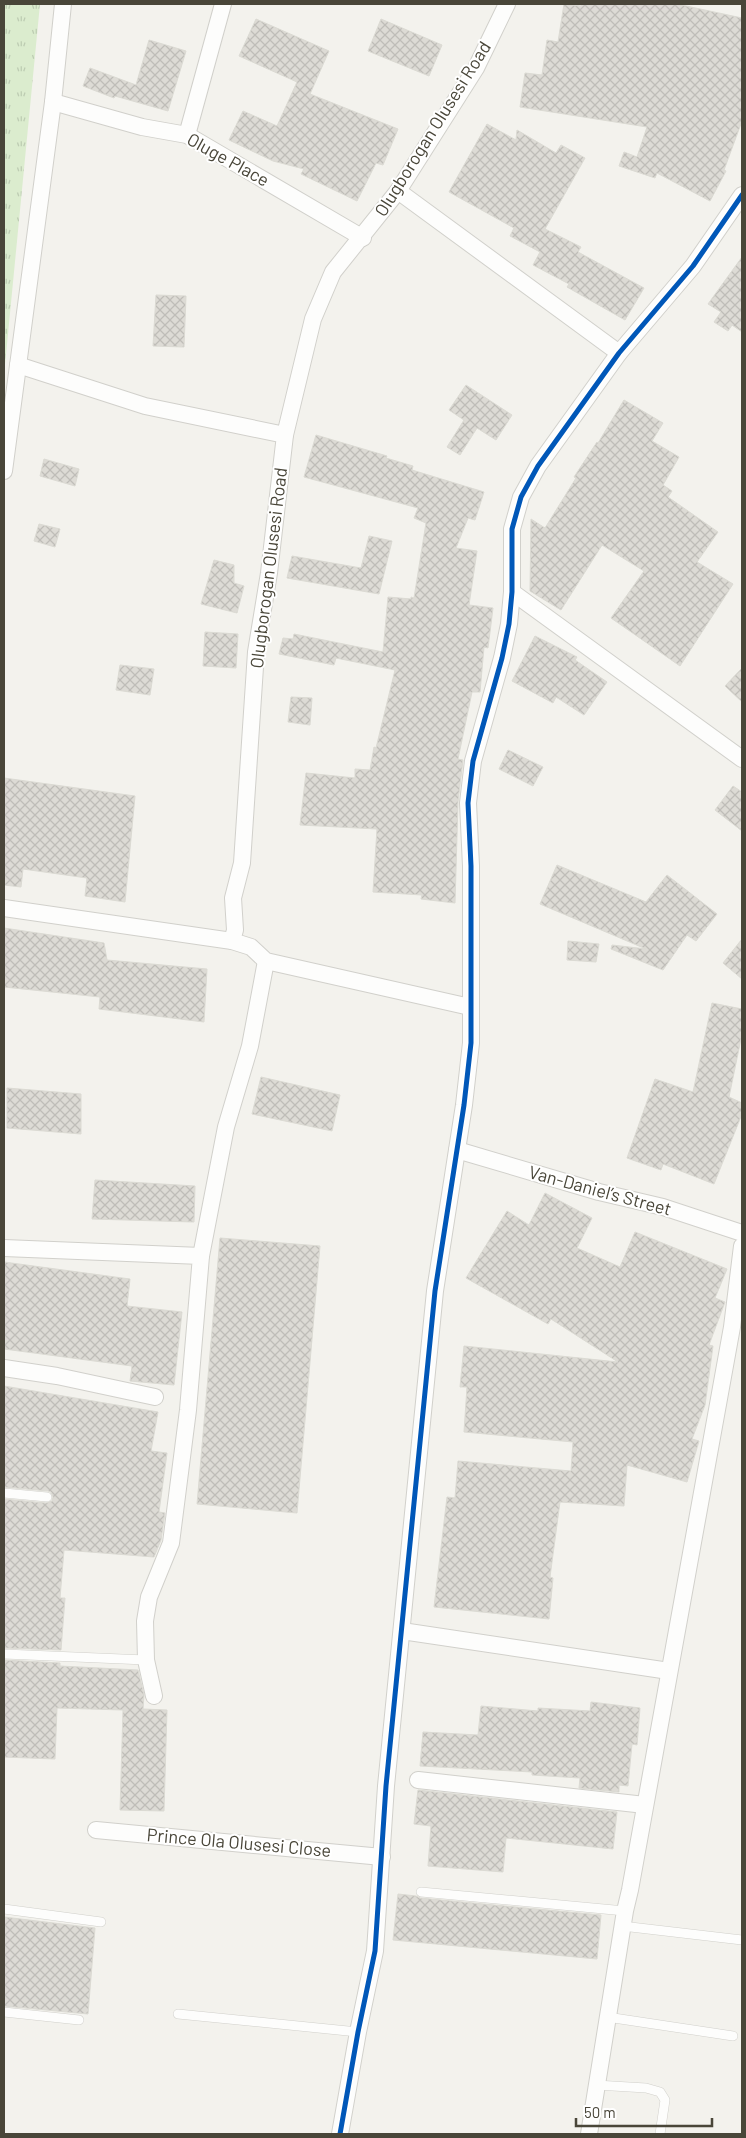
<svg xmlns="http://www.w3.org/2000/svg" width="746" height="2138" font-family="Barlow,sans-serif">
  <defs>
    <pattern id="park-tufts" width="24" height="20" patternUnits="userSpaceOnUse" patternTransform="scale(1.25)"><rect width="24" height="20" fill="#dbecce"/><path d="M3 7l-1-3M5 7V3M7 7l1-3M15 17l-1-3M17 17v-4M19 17l1-3" fill="none" stroke="#bdccb2"/></pattern>
    <pattern id="building-cross-hatch" width="8" height="8" patternUnits="userSpaceOnUse" patternTransform="scale(1.25)"><rect width="8" height="8" fill="#dddbd5"/><path d="M0 0l8 8M0 8l8-8" fill="none" stroke="#bfbdb8"/></pattern>
  </defs>
  <rect width="100%" height="100%" fill="#f3f2ed"/>
  <path fill="url(#park-tufts)" d="M 4,4 L 40,4 L 4,375 Z"/>
  <g fill="url(#building-cross-hatch)" stroke="#dbdad3">
    <path d="M 564,4 L 581,6 L 582,4 L 677,4 L 742,18 L 742,121 L 724,170 L 726,171 L 710,201 L 657,173 L 655,178 L 619,166 L 624,152 L 637,157 L 647,127 L 520,107 L 525,73 L 542,75 L 547,40 L 558,42 Z"/>
    <path d="M 256,19 L 329,51 L 310,94 L 398,129 L 383,165 L 376,163 L 357,201 L 301,174 L 304,169 L 273,161 L 229,140 L 243,111 L 277,126 L 297,82 L 239,56 Z"/>
    <path d="M 381,19 L 442,45 L 429,76 L 368,51 Z"/>
    <path d="M 149,40 L 186,51 L 168,111 L 115,96 L 114,98 L 83,86 L 90,68 L 136,85 Z"/>
    <path d="M 487,124 L 516,140 L 517,130 L 556,153 L 561,145 L 585,158 L 545,229 L 581,247 L 578,252 L 644,288 L 625,320 L 567,287 L 569,284 L 533,265 L 540,252 L 510,236 L 514,228 L 449,192 Z"/>
    <path d="M 742,257 L 742,332 L 732,325 L 728,331 L 714,322 L 721,312 L 708,304 Z"/>
    <path d="M 156,295 L 186,296 L 184,347 L 153,346 Z"/>
    <path d="M 466,385 L 512,415 L 496,440 L 477,428 L 460,455 L 447,447 L 464,420 L 449,410 Z"/>
    <path d="M 624,400 L 663,423 L 652,441 L 679,457 L 663,485 L 672,491 L 668,497 L 718,532 L 697,562 L 733,584 L 680,666 L 611,618 L 644,571 L 602,545 L 561,610 L 530,591 L 531,519 L 545,528 L 576,478 L 574,477 L 597,442 L 598,443 Z"/>
    <path d="M 316,435 L 387,456 L 386,458 L 413,466 L 412,470 L 484,492 L 475,520 L 468,518 L 456,548 L 477,551 L 469,605 L 493,608 L 488,648 L 484,647 L 480,692 L 472,692 L 458,759 L 463,760 L 458,802 L 455,903 L 421,899 L 422,895 L 373,892 L 377,829 L 300,825 L 306,773 L 355,778 L 355,769 L 370,770 L 374,747 L 376,748 L 395,670 L 336,658 L 334,665 L 279,654 L 283,638 L 293,639 L 294,634 L 383,652 L 388,597 L 411,599 L 411,597 L 414,598 L 426,523 L 414,518 L 418,508 L 304,477 Z"/>
    <path d="M 44,459 L 79,469 L 75,486 L 40,476 Z"/>
    <path d="M 39,524 L 60,529 L 55,547 L 34,541 Z"/>
    <path d="M 369,536 L 392,541 L 379,594 L 287,578 L 292,556 L 361,568 Z"/>
    <path d="M 214,560 L 234,565 L 234,583 L 244,586 L 237,613 L 201,604 Z"/>
    <path d="M 205,632 L 238,634 L 236,668 L 203,666 Z"/>
    <path d="M 535,636 L 577,657 L 575,660 L 607,682 L 584,715 L 556,697 L 553,703 L 512,681 Z"/>
    <path d="M 120,665 L 154,669 L 150,695 L 116,690 Z"/>
    <path d="M 742,668 L 742,702 L 725,686 Z"/>
    <path d="M 291,697 L 312,698 L 310,725 L 288,722 Z"/>
    <path d="M 508,750 L 543,767 L 533,786 L 499,769 Z"/>
    <path d="M 4,778 L 135,796 L 125,902 L 85,896 L 87,878 L 23,869 L 21,887 L 4,885 Z"/>
    <path d="M 733,786 L 742,792 L 742,831 L 715,810 Z"/>
    <path d="M 557,865 L 646,902 L 667,875 L 717,914 L 696,941 L 687,935 L 663,970 L 611,949 L 612,945 L 646,949 L 540,904 Z"/>
    <path d="M 4,928 L 104,943 L 107,960 L 207,969 L 204,1022 L 99,1009 L 100,997 L 4,987 Z"/>
    <path d="M 742,939 L 742,979 L 723,963 Z"/>
    <path d="M 568,941 L 599,944 L 596,962 L 567,960 Z"/>
    <path d="M 712,1003 L 742,1009 L 742,1034 L 729,1097 L 742,1103 L 742,1114 L 714,1184 L 663,1164 L 661,1170 L 627,1158 L 655,1079 L 693,1092 Z"/>
    <path d="M 261,1077 L 340,1095 L 332,1131 L 252,1114 Z"/>
    <path d="M 7,1088 L 81,1094 L 81,1134 L 7,1128 Z"/>
    <path d="M 95,1180 L 195,1186 L 194,1222 L 92,1219 Z"/>
    <path d="M 545,1193 L 592,1218 L 577,1248 L 620,1267 L 635,1232 L 727,1269 L 715,1298 L 725,1302 L 709,1345 L 713,1346 L 705,1405 L 692,1439 L 699,1441 L 687,1482 L 627,1465 L 624,1506 L 560,1502 L 550,1577 L 553,1578 L 549,1619 L 434,1607 L 447,1497 L 455,1498 L 458,1461 L 571,1471 L 573,1442 L 464,1432 L 467,1387 L 460,1387 L 464,1346 L 618,1362 L 551,1319 L 548,1324 L 466,1278 L 507,1211 L 529,1225 Z"/>
    <path d="M 220,1238 L 320,1246 L 297,1513 L 197,1504 Z"/>
    <path d="M 4,1262 L 130,1279 L 127,1306 L 182,1312 L 174,1385 L 130,1381 L 132,1366 L 4,1349 Z"/>
    <path d="M 4,1386 L 158,1412 L 151,1451 L 167,1453 L 159,1512 L 165,1513 L 161,1540 L 154,1557 L 64,1550 L 60,1598 L 65,1598 L 61,1650 L 4,1648 L 4,1499 L 46,1503 L 52,1501 L 53,1497 L 51,1492 L 48,1491 L 4,1487 Z"/>
    <path d="M 4,1660 L 60,1663 L 60,1666 L 138,1670 L 144,1695 L 143,1709 L 167,1710 L 164,1811 L 120,1810 L 123,1710 L 57,1708 L 55,1759 L 4,1757 Z"/>
    <path d="M 591,1702 L 640,1708 L 637,1745 L 632,1744 L 628,1786 L 619,1785 L 619,1792 L 579,1788 L 580,1778 L 532,1775 L 532,1772 L 420,1766 L 423,1732 L 478,1735 L 481,1706 L 538,1711 L 538,1708 L 590,1711 Z"/>
    <path d="M 418,1790 L 617,1812 L 613,1849 L 506,1838 L 503,1872 L 428,1866 L 431,1826 L 414,1824 Z"/>
    <path d="M 398,1894 L 416,1896 L 420,1898 L 601,1915 L 597,1959 L 393,1940 Z"/>
    <path d="M 4,1917 L 95,1928 L 88,2014 L 4,2006 Z"/>
  </g>
  <g fill="none" stroke-linecap="round" stroke-linejoin="round">
    <g stroke="#d1d0cb" stroke-width="10">
      <g id="service">
        <path d="M 4,1493 L 47,1497"/>
        <path d="M 4,1654 L 146,1660"/>
        <path d="M 421,1892 L 625,1911"/>
        <path d="M 4,1909 L 101,1922"/>
        <path d="M 622,1926 L 742,1940"/>
        <path d="M 4,2012 L 79,2020"/>
        <path d="M 178,2014 L 358,2032"/>
        <path d="M 607,2017 L 733,2036"/>
        <path d="M 596,2085 L 646,2088 L 660,2092 L 665,2100 L 660,2134"/>
      </g>
    </g>
    <g stroke="#d1d0cb" stroke-width="18">
      <g id="minor">
        <path d="M 53,102 L 142,127 L 187,135 L 363,238"/>
        <path d="M 187,135 L 223,4"/>
        <path d="M 398,191 L 619,353"/>
        <path d="M 18,365 L 145,406 L 285,435"/>
        <path d="M 4,471 L 53,102 L 63,4"/>
        <path d="M 512,592 L 742,759"/>
        <path d="M 4,908 L 232,941"/>
        <path d="M 470,1007 L 266,961 L 251,947 L 232,941 L 235,930 L 233,898 L 242,863 L 256,652 L 269,573 L 285,435 L 313,319 L 333,272 L 398,191 L 476,68 L 507,4"/>
        <path d="M 457,1150 L 599,1192 L 663,1207 L 742,1233"/>
        <path d="M 4,1248 L 201,1256 L 188,1410 L 171,1543 L 149,1597 L 145,1621 L 146,1660 L 154,1696"/>
        <path d="M 201,1256 L 226,1127 L 250,1046 L 266,961"/>
        <path d="M 4,1368 L 57,1376 L 155,1397"/>
        <path d="M 402,1631 L 669,1671"/>
        <path d="M 418,1780 L 645,1805"/>
        <path d="M 96,1830 L 382,1857"/>
        <path d="M 340,2134 L 358,2032 L 375,1951 L 386,1786 L 435,1291 L 464,1105 L 471,1043 L 471,866 L 468,803 L 473,761 L 502,658 L 509,624 L 512,592 L 512,529 L 521,497 L 538,466 L 619,353 L 693,266 L 742,195"/>
        <path d="M 589,2134 L 625,1911 L 630,1890 L 732,1327 L 742,1246"/>
      </g>
    </g>
    <use href="#service" stroke="#fdfdfc" stroke-width="9"/>
    <use href="#minor" stroke="#fdfdfc" stroke-width="16"/>
    <g stroke="#fff" stroke-width="8">
      <path id="cycleway" d="M 340,2134 L 358,2032 L 375,1951 L 386,1786 L 435,1291 L 464,1105 L 471,1043 L 471,866 L 468,803 L 473,761 L 502,658 L 509,624 L 512,592 L 512,529 L 521,497 L 538,466 L 619,353 L 693,266 L 742,195"/>
    </g>
    <use href="#cycleway" stroke="#0057b8" stroke-width="5"/>
  </g>
  <g text-anchor="middle" stroke-width="4" stroke-linejoin="round" paint-order="stroke">
    <g font-size="18" fill="#494639" stroke="#fff">
      <text transform="translate(433 129) rotate(-58)" y="6">Olugborogan Olusesi Road</text>
      <text transform="translate(228 160) rotate(29)" y="6">Oluge Place</text>
      <text transform="translate(269 568) rotate(-83)" y="6">Olugborogan Olusesi Road</text>
      <text transform="translate(600 1191) rotate(15)" y="6">Van-Daniel’s Street</text>
      <text transform="translate(239 1843) rotate(5)" y="6">Prince Ola Olusesi Close</text>
    </g>
  </g>
  <rect width="746" height="2138" fill="none" stroke="#494639" stroke-width="10"/>
  <path d="M576 2118v8h136v-8" fill="none" stroke="#494639" stroke-width="2.5"/>
  <text x="584" y="2118" font-size="15" fill="#494639" stroke="#ffffff" stroke-width="4" paint-order="stroke">50 m</text>
</svg>
